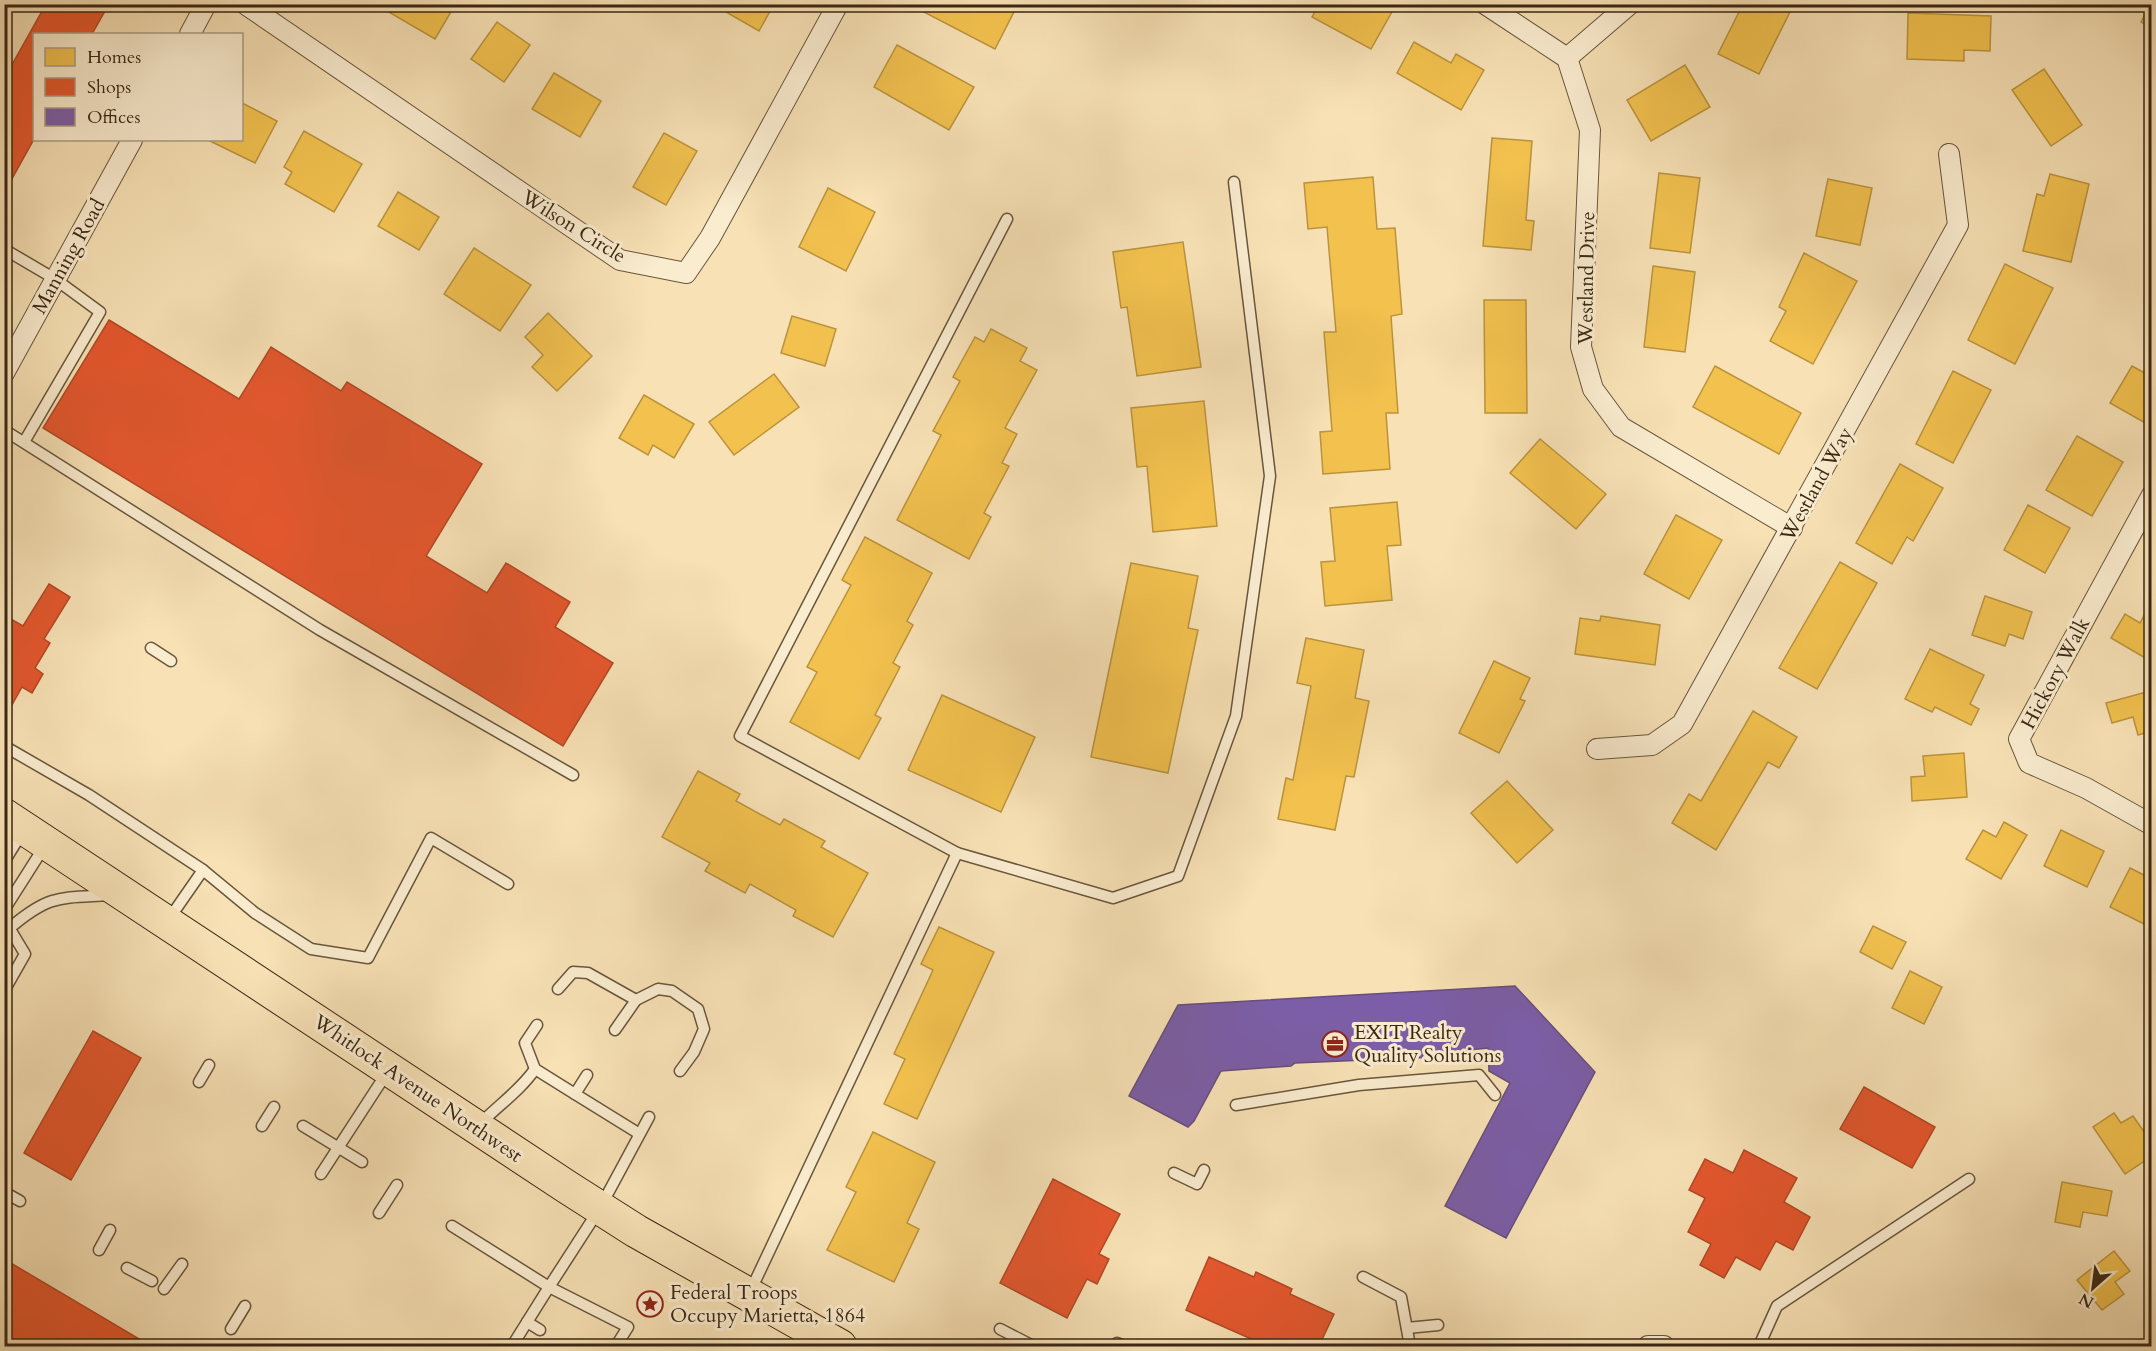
<svg xmlns="http://www.w3.org/2000/svg" width="2156" height="1351" font-family="Cardo,serif">
  <rect width="100%" height="100%" fill="#f7e1b5"/>
  <filter id="stains"><feTurbulence type="fractalNoise" baseFrequency=".00333" numOctaves="4"/><feColorMatrix values="0 0 0 0 .2 0 0 0 0 .09 0 0 0 0 .02 0 0 0 .5 -.17"/></filter>
  <radialGradient id="worn" r=".72"><stop offset=".6" stop-color="#630" stop-opacity="0"/><stop offset="1" stop-color="#630" stop-opacity=".3"/></radialGradient>
  <g fill="#f2c14e" stroke="#bb933d" stroke-width="1.5">
    <path d="M 381,4 L 453,4 L 455,5 L 435,39 L 380,7 Z"/>
    <path d="M 721,4 L 774,4 L 759,31 L 719,8 Z"/>
    <path d="M 921,4 L 1018,4 L 995,49 L 918,9 Z"/>
    <path d="M 1319,4 L 1383,4 L 1393,10 L 1371,49 L 1312,17 Z"/>
    <path d="M 1743,4 L 1781,4 L 1791,10 L 1759,74 L 1718,54 Z"/>
    <path d="M 2140,4 L 2152,4 L 2152,28 L 2141,22 L 2148,9 Z"/>
    <path d="M 1908,13 L 1991,16 L 1990,51 L 1964,50 L 1964,61 L 1907,59 Z"/>
    <path d="M 497,22 L 530,45 L 504,82 L 471,59 Z"/>
    <path d="M 1414,42 L 1451,63 L 1456,54 L 1484,70 L 1461,110 L 1397,73 Z"/>
    <path d="M 897,45 L 974,87 L 949,130 L 874,87 Z"/>
    <path d="M 1685,65 L 1710,107 L 1651,141 L 1627,100 Z"/>
    <path d="M 2044,69 L 2082,125 L 2051,146 L 2012,90 Z"/>
    <path d="M 554,73 L 601,101 L 580,137 L 532,109 Z"/>
    <path d="M 242,103 L 277,121 L 255,163 L 208,140 L 242,140 Z"/>
    <path d="M 304,131 L 362,164 L 334,212 L 285,184 L 292,172 L 284,167 Z"/>
    <path d="M 664,133 L 697,151 L 666,205 L 633,187 Z"/>
    <path d="M 1492,138 L 1532,141 L 1526,220 L 1534,221 L 1531,250 L 1483,246 Z"/>
    <path d="M 1659,173 L 1700,178 L 1690,253 L 1650,248 Z"/>
    <path d="M 2050,174 L 2089,184 L 2071,262 L 2023,251 L 2037,194 L 2044,196 Z"/>
    <path d="M 1373,177 L 1377,229 L 1395,228 L 1402,314 L 1391,316 L 1398,413 L 1386,413 L 1390,469 L 1323,474 L 1320,432 L 1332,431 L 1324,332 L 1336,332 L 1327,227 L 1308,229 L 1304,183 Z"/>
    <path d="M 1828,179 L 1872,188 L 1860,245 L 1816,236 Z"/>
    <path d="M 828,188 L 875,212 L 846,271 L 799,247 Z"/>
    <path d="M 398,192 L 439,217 L 419,250 L 378,226 Z"/>
    <path d="M 1183,242 L 1201,367 L 1137,376 L 1127,307 L 1121,308 L 1113,252 Z"/>
    <path d="M 474,248 L 531,285 L 500,331 L 444,294 Z"/>
    <path d="M 1804,253 L 1857,281 L 1813,364 L 1770,341 L 1786,311 L 1779,307 Z"/>
    <path d="M 2005,264 L 2053,288 L 2015,364 L 1968,340 Z"/>
    <path d="M 1653,266 L 1695,272 L 1685,352 L 1644,347 Z"/>
    <path d="M 1484,300 L 1526,300 L 1527,413 L 1485,413 Z"/>
    <path d="M 548,313 L 592,356 L 557,391 L 532,367 L 543,355 L 525,337 Z"/>
    <path d="M 792,316 L 836,329 L 825,366 L 781,353 Z"/>
    <path d="M 991,329 L 1027,348 L 1020,361 L 1037,370 L 1005,428 L 1017,434 L 1002,463 L 1009,466 L 984,513 L 991,517 L 969,559 L 897,520 L 941,435 L 933,431 L 960,381 L 953,377 L 975,337 L 984,342 Z"/>
    <path d="M 1715,366 L 1801,413 L 1779,454 L 1693,407 Z"/>
    <path d="M 2132,366 L 2152,377 L 2152,417 L 2147,424 L 2110,403 Z"/>
    <path d="M 1953,371 L 1991,390 L 1953,463 L 1916,444 Z"/>
    <path d="M 774,374 L 799,407 L 734,455 L 709,422 Z"/>
    <path d="M 644,395 L 694,424 L 674,458 L 653,445 L 648,455 L 619,438 Z"/>
    <path d="M 1204,401 L 1217,526 L 1153,532 L 1147,466 L 1137,467 L 1131,408 Z"/>
    <path d="M 2077,436 L 2123,462 L 2092,516 L 2046,490 Z"/>
    <path d="M 1540,439 L 1606,494 L 1576,529 L 1510,473 Z"/>
    <path d="M 1900,464 L 1943,488 L 1913,541 L 1907,537 L 1892,564 L 1856,543 Z"/>
    <path d="M 1397,502 L 1401,545 L 1387,546 L 1392,600 L 1325,606 L 1321,562 L 1335,561 L 1330,508 Z"/>
    <path d="M 2028,505 L 2070,528 L 2045,573 L 2004,550 Z"/>
    <path d="M 1676,515 L 1722,540 L 1689,599 L 1644,574 Z"/>
    <path d="M 865,537 L 932,573 L 907,621 L 913,625 L 893,663 L 900,667 L 875,715 L 881,718 L 859,759 L 790,722 L 817,672 L 807,667 L 851,585 L 842,580 Z"/>
    <path d="M 1840,562 L 1877,583 L 1817,689 L 1779,668 Z"/>
    <path d="M 1131,563 L 1198,576 L 1188,628 L 1198,630 L 1168,773 L 1091,757 Z"/>
    <path d="M 1985,596 L 2032,612 L 2023,639 L 2009,634 L 2005,646 L 1972,635 Z"/>
    <path d="M 2148,608 L 2152,610 L 2152,662 L 2111,638 L 2125,614 L 2140,623 Z"/>
    <path d="M 1601,616 L 1660,625 L 1655,665 L 1575,654 L 1580,618 L 1600,621 Z"/>
    <path d="M 1306,638 L 1364,650 L 1355,698 L 1369,701 L 1354,777 L 1346,776 L 1335,830 L 1278,819 L 1286,778 L 1293,780 L 1311,686 L 1297,683 Z"/>
    <path d="M 1930,649 L 1984,675 L 1970,704 L 1979,709 L 1971,725 L 1935,707 L 1932,712 L 1905,699 Z"/>
    <path d="M 1494,661 L 1530,678 L 1520,699 L 1525,701 L 1499,753 L 1459,733 Z"/>
    <path d="M 2150,691 L 2152,731 L 2138,735 L 2133,717 L 2112,723 L 2106,703 Z"/>
    <path d="M 942,695 L 1035,737 L 1001,812 L 908,770 Z"/>
    <path d="M 1753,711 L 1797,737 L 1779,768 L 1768,762 L 1716,850 L 1672,823 L 1689,794 L 1701,801 Z"/>
    <path d="M 1964,753 L 1967,797 L 1912,801 L 1911,777 L 1925,776 L 1923,756 Z"/>
    <path d="M 698,771 L 740,794 L 736,801 L 780,825 L 784,819 L 825,841 L 821,847 L 868,873 L 833,937 L 793,916 L 796,910 L 750,884 L 745,893 L 705,871 L 710,863 L 662,837 Z"/>
    <path d="M 1507,781 L 1553,830 L 1517,863 L 1471,813 Z"/>
    <path d="M 2004,822 L 2027,835 L 2001,879 L 1966,859 L 1983,830 L 1996,837 Z"/>
    <path d="M 2061,830 L 2104,851 L 2087,887 L 2044,866 Z"/>
    <path d="M 2130,868 L 2152,879 L 2152,915 L 2146,925 L 2110,907 Z"/>
    <path d="M 1873,926 L 1906,942 L 1892,969 L 1860,952 Z"/>
    <path d="M 939,927 L 994,952 L 917,1119 L 884,1104 L 905,1059 L 894,1054 L 933,970 L 921,964 Z"/>
    <path d="M 1910,971 L 1942,987 L 1924,1024 L 1892,1008 Z"/>
    <path d="M 2114,1113 L 2121,1123 L 2133,1116 L 2152,1143 L 2152,1156 L 2125,1174 L 2093,1127 Z"/>
    <path d="M 873,1132 L 935,1162 L 907,1223 L 919,1229 L 894,1282 L 827,1250 L 856,1192 L 846,1187 Z"/>
    <path d="M 2062,1182 L 2112,1191 L 2107,1216 L 2083,1212 L 2080,1227 L 2055,1222 Z"/>
    <path d="M 2114,1251 L 2130,1271 L 2115,1282 L 2124,1294 L 2102,1310 L 2077,1280 Z"/>
  </g>
  <g fill="#e4572e" stroke="#b14926" stroke-width="1.5">
    <path d="M 46,4 L 109,4 L 92,34 L 34,34 L 34,139 L 4,193 L 4,79 Z"/>
    <path d="M 109,320 L 239,399 L 271,347 L 341,391 L 347,382 L 482,464 L 426,556 L 487,593 L 506,563 L 570,602 L 555,627 L 613,663 L 563,746 L 43,428 Z"/>
    <path d="M 49,584 L 70,597 L 44,639 L 50,643 L 35,668 L 43,674 L 32,693 L 22,687 L 8,712 L 4,710 L 4,615 L 23,626 Z"/>
    <path d="M 93,1031 L 141,1058 L 71,1180 L 24,1153 Z"/>
    <path d="M 1864,1087 L 1935,1127 L 1912,1168 L 1840,1129 Z"/>
    <path d="M 1744,1150 L 1797,1178 L 1784,1202 L 1810,1217 L 1793,1250 L 1776,1241 L 1760,1270 L 1736,1257 L 1724,1278 L 1700,1265 L 1711,1244 L 1688,1232 L 1705,1198 L 1689,1190 L 1705,1159 L 1733,1173 Z"/>
    <path d="M 1053,1179 L 1120,1214 L 1099,1254 L 1109,1259 L 1097,1284 L 1087,1279 L 1067,1318 L 1000,1283 Z"/>
    <path d="M 1209,1257 L 1254,1277 L 1256,1272 L 1292,1289 L 1290,1294 L 1334,1314 L 1319,1346 L 1267,1346 L 1186,1310 Z"/>
    <path d="M 4,1259 L 151,1346 L 4,1346 Z"/>
  </g>
  <path fill="#7b5ea7" stroke="#684e7b" stroke-width="1.5" d="M 1515,986 L 1595,1072 L 1506,1238 L 1445,1206 L 1510,1083 L 1489,1071 L 1488,1048 L 1468,1050 L 1461,1056 L 1295,1063 L 1291,1066 L 1221,1071 L 1194,1121 L 1188,1127 L 1129,1096 L 1178,1005 Z"/>
  <g fill="none" stroke-linecap="round" stroke-linejoin="round">
    <g stroke="#69563c" stroke-width="13">
      <g id="service">
        <path d="M 4,249 L 55,279 L 100,312 L 24,442"/>
        <path d="M 4,430 L 320,630 L 573,775"/>
        <path d="M 151,648 L 171,661"/>
        <path d="M 4,746 L 89,795 L 203,870 L 255,913 L 311,949 L 368,958 L 431,838 L 508,884"/>
        <path d="M 957,853 L 740,736 L 1007,219"/>
        <path d="M 4,862 L 23,831"/>
        <path d="M 4,910 L 44,847"/>
        <path d="M 4,919 L 25,954 L 4,991"/>
        <path d="M 169,919 L 203,870"/>
        <path d="M 11,927 C 50,894 61,898 109,895"/>
        <path d="M 558,989 L 573,972 L 588,973 L 636,1000"/>
        <path d="M 537,1025 L 525,1043 L 535,1069 L 575,1094 L 587,1075"/>
        <path d="M 615,1030 L 636,1000 L 658,989 L 672,991 L 698,1009 L 704,1029 L 694,1052 L 680,1071"/>
        <path d="M 199,1082 L 209,1065"/>
        <path d="M 575,1094 L 638,1133"/>
        <path d="M 1236,1105 L 1359,1085 L 1479,1075 L 1495,1095"/>
        <path d="M 262,1126 L 274,1107"/>
        <path d="M 303,1126 L 362,1162"/>
        <path d="M 478,1126 C 497,1106 520,1091 535,1069"/>
        <path d="M 1174,1173 L 1197,1184 L 1204,1170"/>
        <path d="M 321,1174 L 388,1071"/>
        <path d="M 4,1192 L 20,1201"/>
        <path d="M 379,1213 L 397,1185"/>
        <path d="M 452,1226 L 549,1287 L 600,1208 L 649,1117"/>
        <path d="M 99,1250 L 110,1230"/>
        <path d="M 127,1268 L 152,1281"/>
        <path d="M 1363,1277 L 1401,1297 L 1410,1346"/>
        <path d="M 164,1289 L 182,1264"/>
        <path d="M 750,1292 L 957,853 L 1113,898 L 1178,876 L 1236,716 L 1270,476 L 1234,182"/>
        <path d="M 527,1322 L 540,1330"/>
        <path d="M 1407,1328 L 1438,1325"/>
        <path d="M 231,1329 L 245,1306"/>
        <path d="M 1000,1329 L 1033,1346"/>
        <path d="M 1117,1343 L 1124,1346"/>
        <path d="M 512,1346 L 549,1287 L 628,1327 L 616,1346"/>
        <path d="M 1759,1346 L 1777,1306 L 1969,1179"/>
      </g>
    </g>
    <g stroke="#69563c" stroke-width="22">
      <g id="minor">
        <path d="M 245,4 L 620,260 L 686,273 L 710,238 L 838,4"/>
        <path d="M 1485,4 L 1567,58 L 1590,130 L 1581,347 L 1593,389 L 1621,427 L 1792,528"/>
        <path d="M 190,34 L 206,4"/>
        <path d="M 1567,58 L 1630,4"/>
        <path d="M 4,373 L 132,140"/>
        <path d="M 2152,495 L 2019,739 L 2029,763 L 2086,788 L 2152,825"/>
        <path d="M 1597,749 L 1652,745 L 1682,724 L 1958,225 L 1949,154"/>
        <path d="M 1648,1346 L 1664,1346"/>
      </g>
    </g>
    <g stroke="#3a2714" stroke-width="35">
      <path id="trunk" d="M 4,815 L 567,1187 L 636,1231 L 840,1346"/>
    </g>
    <use href="#service" stroke="#faeccf" stroke-width="10"/>
    <use href="#minor" stroke="#faeccf" stroke-width="20"/>
    <use href="#trunk" stroke="#f7e1b5" stroke-width="33"/>
  </g>
  <defs>
    <g id="office-ring" transform="scale(1.35)"><circle r="9.5" fill="#faeccf" stroke="#8f2418" stroke-width="1.5"/><path d="M-6-3h4V-5.5h4V-3h4V5H-6ZM-1-4.5V-3h2v-1.5ZM-6 0V1H6V0Z" fill="#8f2418"/></g>
    <g id="sight-ring" transform="scale(1.35)"><circle r="9.5" fill="#faeccf" stroke="#8f2418" stroke-width="1.5"/><path d="M0-6L1.8-2.2L6-1.7L2.9 1.2L3.7 5.4L0 3.3L-3.7 5.4L-2.9 1.2L-6-1.7L-1.8-2.2Z" fill="#8f2418"/></g>
  </defs>
  <g fill-rule="evenodd">
    <use href="#office-ring" x="1335" y="1044"/>
    <use href="#sight-ring" x="650" y="1304"/>
  </g>
  <g text-anchor="middle" stroke-width="6" stroke-linejoin="round" paint-order="stroke">
    <g font-size="20" fill="#3a2714" stroke="#faeccf">
      <text transform="translate(574 226) rotate(32)" y="7">Wilson Circle</text>
      <text transform="translate(68 256) rotate(-61)" y="7">Manning Road</text>
      <text transform="translate(1586 278) rotate(-89)" y="7">Westland Drive</text>
      <text transform="translate(1816 484) rotate(-61)" y="7">Westland Way</text>
      <text transform="translate(2055 673) rotate(-62)" y="7">Hickory Walk</text>
      <text transform="translate(418 1088) rotate(34)" y="7">Whitlock Avenue Northwest</text>
    </g>
    <g font-size="20" fill="#3a2714" stroke="#faeccf" text-anchor="start">
      <text x="1354" y="1039">EXIT Realty<tspan x="1354" dy="23">Quality Solutions</tspan></text>
      <text x="670" y="1299">Federal Troops<tspan x="670" dy="23">Occupy Marietta, 1864</tspan></text>
    </g>
  </g>
  <rect width="2156" height="1351" fill="none" stroke="#f7e1b5" stroke-width="24"/>
  <rect x="6" y="6" width="2144" height="1339" fill="none" stroke="#3a2714" stroke-width="3"/>
  <rect x="12" y="12" width="2132" height="1327" fill="none" stroke="#3a2714" stroke-width="1.5"/>
  <rect x="33" y="33" width="210" height="108" fill="#faeccf" stroke="#ad9d84" stroke-width="1.5"/>
  <rect x="45" y="48" width="30" height="18" fill="#f2c14e" stroke="#ad9d84" stroke-width="1.5"/>
  <text x="87" y="63" font-size="18" fill="#3a2714">Homes</text>
  <rect x="45" y="78" width="30" height="18" fill="#e4572e" stroke="#ad9d84" stroke-width="1.5"/>
  <text x="87" y="93" font-size="18" fill="#3a2714">Shops</text>
  <rect x="45" y="108" width="30" height="18" fill="#7b5ea7" stroke="#ad9d84" stroke-width="1.5"/>
  <text x="87" y="123" font-size="18" fill="#3a2714">Offices</text>
  <g transform="translate(2093 1288) rotate(208)" stroke="#faeccf" stroke-width="4.5" paint-order="stroke">
  <path d="M0-4.5L10 22L0 15L-10 22Z" fill="#3a2714"/>
  <text y="-9" font-size="16" font-weight="bold" text-anchor="middle" fill="#3a2714">N</text>
  </g>
  <rect width="100%" height="100%" filter="url(#stains)"/>
  <rect width="100%" height="100%" fill="url(#worn)"/>
</svg>
